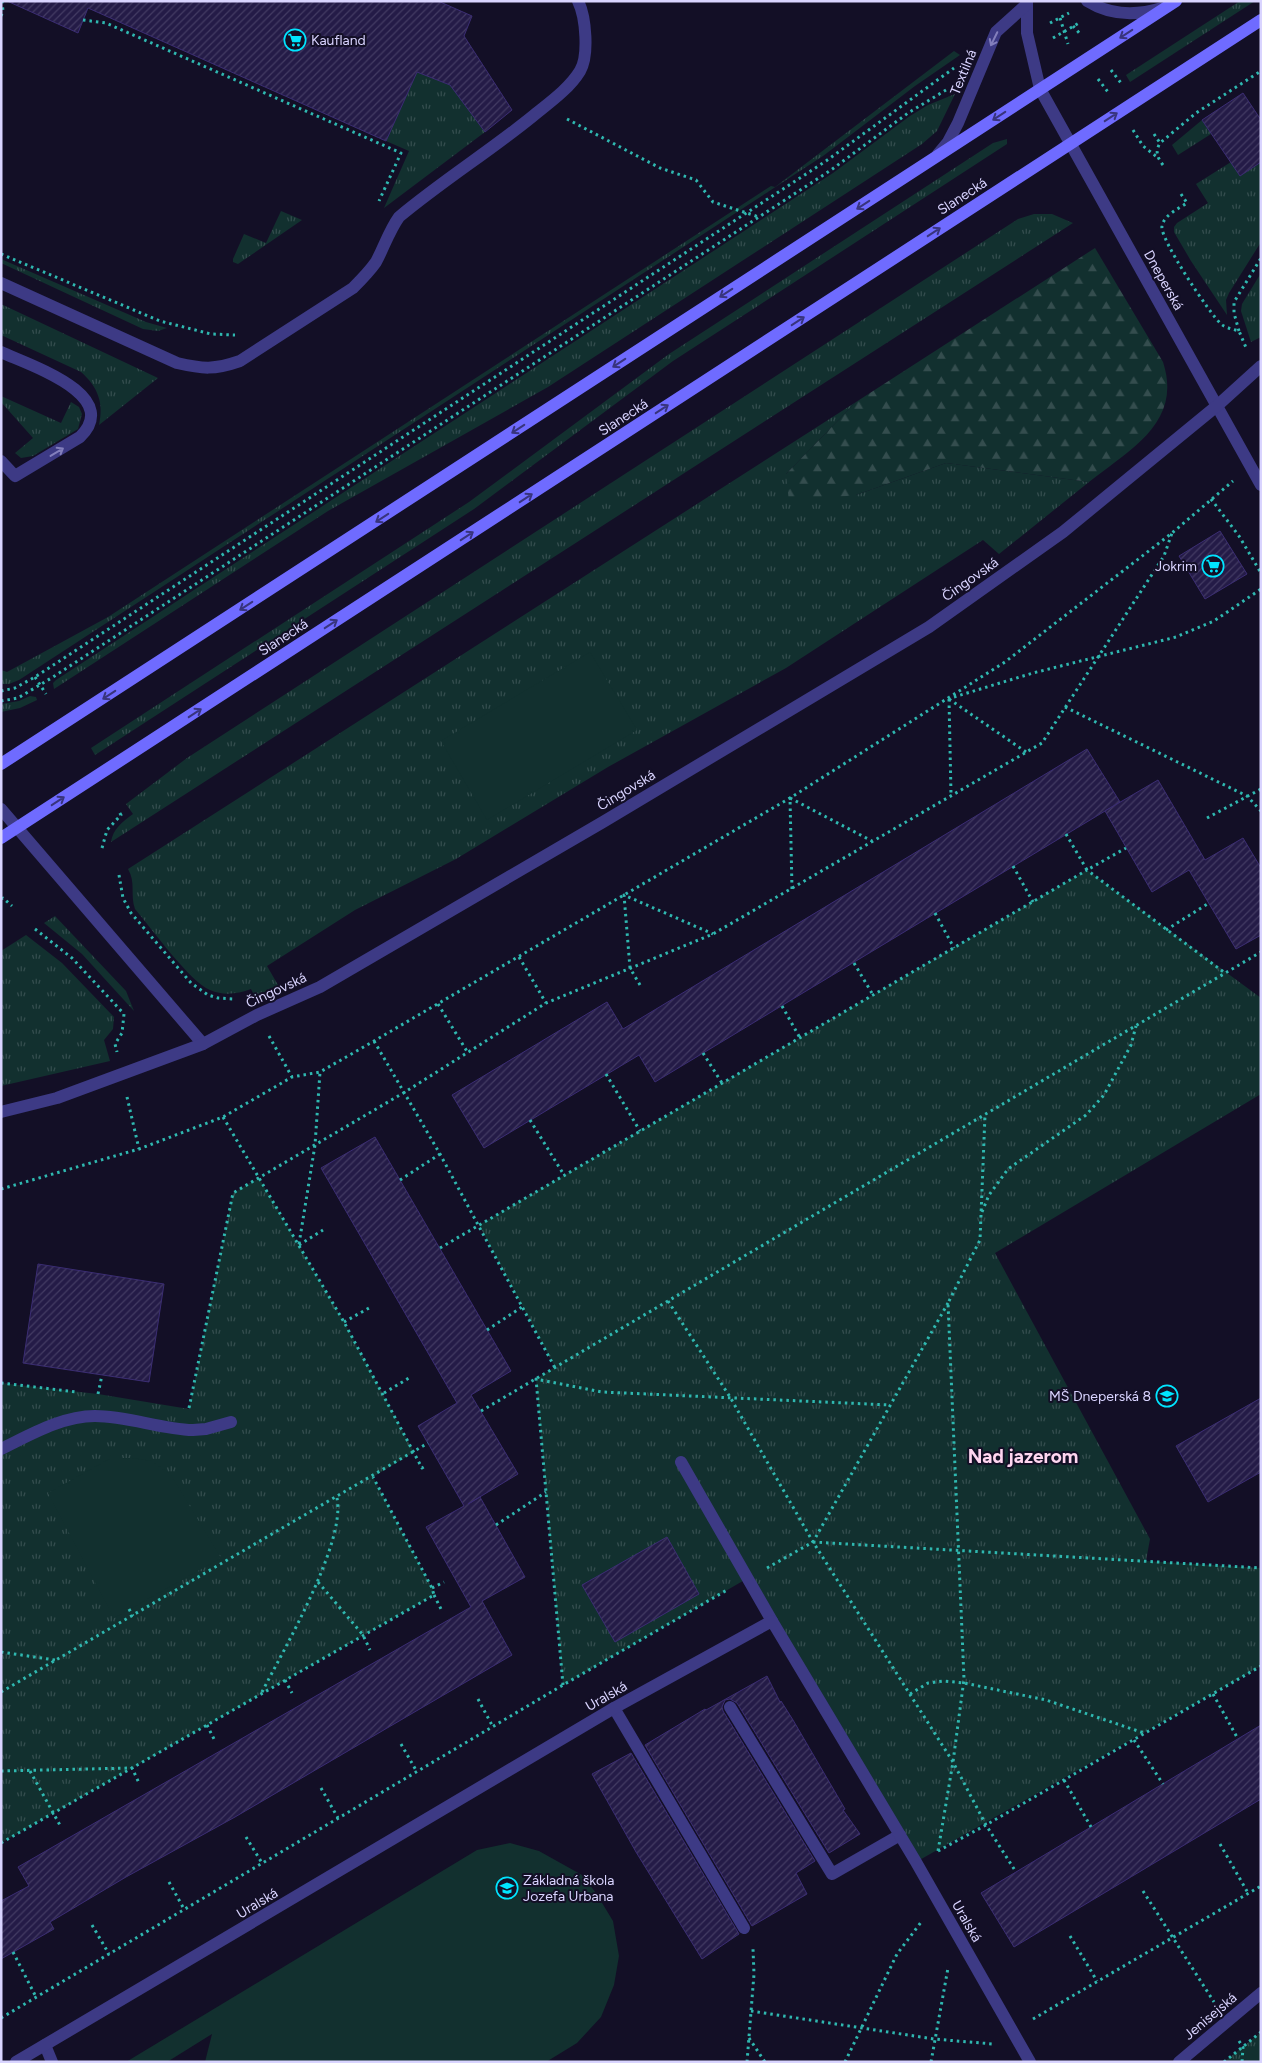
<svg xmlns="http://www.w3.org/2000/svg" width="1262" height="2063" font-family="Figtree,sans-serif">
  <defs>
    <pattern id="grass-tufts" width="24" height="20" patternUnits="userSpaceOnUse" patternTransform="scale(1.25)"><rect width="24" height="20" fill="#12302f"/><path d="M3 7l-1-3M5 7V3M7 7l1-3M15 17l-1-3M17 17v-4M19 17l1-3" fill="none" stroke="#344d4e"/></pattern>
    <pattern id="forest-firs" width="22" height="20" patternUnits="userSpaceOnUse" patternTransform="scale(1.25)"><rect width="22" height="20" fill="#12302f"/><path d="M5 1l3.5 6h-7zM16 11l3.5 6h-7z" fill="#344d4e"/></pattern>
    <pattern id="building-hatch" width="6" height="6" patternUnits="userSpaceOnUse" patternTransform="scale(1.25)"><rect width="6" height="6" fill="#241b47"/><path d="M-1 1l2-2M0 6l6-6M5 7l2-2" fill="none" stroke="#433b63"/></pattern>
  </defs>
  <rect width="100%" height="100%" fill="#130f26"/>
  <g fill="url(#grass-tufts)">
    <path d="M 1240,1 L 1255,1 L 1130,82 L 1126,75 Z"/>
    <path d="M 954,51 L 960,55 L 915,86 L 823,156 L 19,680 L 9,684 L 1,684 L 1,670 L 7,672 L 108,617 L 771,186 L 775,187 Z"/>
    <path d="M 417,72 L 450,85 L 485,132 L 384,208 L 409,151 L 386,141 Z"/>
    <path d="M 955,94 L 937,131 L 922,144 L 548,387 L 328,511 L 54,689 L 53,683 L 56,680 L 833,173 L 910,116 L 928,105 Z"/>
    <path d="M 1202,120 L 1211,134 L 1178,155 L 1172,145 Z"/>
    <path d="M 1007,139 L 1007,144 L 673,361 L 474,509 L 95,755 L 91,748 L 469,502 L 669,354 L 993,143 Z"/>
    <path d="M 1231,162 L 1240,176 L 1261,162 L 1261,242 L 1229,293 L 1226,300 L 1227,315 L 1191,261 L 1174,232 L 1174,227 L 1177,223 L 1208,203 L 1196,184 Z"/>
    <path d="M 281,211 L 302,220 L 238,264 L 233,262 L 233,259 L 244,234 L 266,243 Z"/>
    <path d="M 1034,214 L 1052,214 L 1073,223 L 111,842 C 113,829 122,822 133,814 L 126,804 L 187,758 L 1018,219 Z"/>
    <path d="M 1,259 L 146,322 L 167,328 L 158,331 L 143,329 L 1,263 Z"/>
    <path d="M 1261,273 L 1261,337 L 1251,342 L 1241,311 L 1242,304 Z"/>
    <path d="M 1,304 L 158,378 L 99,425 C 104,403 98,387 81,372 L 1,335 Z"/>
    <path d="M 1,396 L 61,423 L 71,402 L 79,407 L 82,414 L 78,429 L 33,456 L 21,458 L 15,453 L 33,438 L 1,402 Z"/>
    <path d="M 856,402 L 786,474 L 856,495 L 946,463 L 1089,482 L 999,554 L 983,540 L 786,668 L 608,767 L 456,859 L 355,910 L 267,966 L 278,985 L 255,997 L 251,989 C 237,994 224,996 210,990 C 190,982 151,928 135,909 C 130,895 136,882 128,869 Z"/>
    <path d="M 30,696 L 36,697 L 37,700 L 20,708 L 1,712 L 1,704 L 19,701 Z"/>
    <path d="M 1087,870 L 1261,998 L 1261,1094 L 995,1253 L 1150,1539 L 1146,1561 L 1261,1568 L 1261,1666 L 916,1862 L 748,1578 L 563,1685 L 536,1379 L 555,1367 L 479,1225 Z"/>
    <path d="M 55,916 L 126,991 L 134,1011 L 82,954 L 44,923 Z"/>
    <path d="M 26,935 L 62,963 L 114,1017 L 113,1029 L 104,1040 L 110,1061 L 1,1086 L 1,951 Z"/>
    <path d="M 259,1178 L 344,1322 L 414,1452 L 373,1477 L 432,1588 L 434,1595 L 1,1843 L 1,1383 L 98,1394 L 189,1409 L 233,1193 Z"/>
    <path d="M 1261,2032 L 1261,2062 L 1224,2062 Z"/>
  </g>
  <path fill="url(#forest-firs)" d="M 1095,248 L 1163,362 C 1183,423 1129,450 1089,482 L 946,463 L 856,495 L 789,502 L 786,474 L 856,402 Z"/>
  <g fill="#12302f">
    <path d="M 590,652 L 637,730 L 487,820 L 441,741 Z"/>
    <path d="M 111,1458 L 132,1458 L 152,1461 L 171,1475 L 221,1558 L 114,1618 L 48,1493 Z"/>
    <path d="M 510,1843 L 539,1851 L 582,1875 L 596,1893 L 613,1921 L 619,1956 L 614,1985 L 601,2017 L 577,2043 L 546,2062 L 205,2062 L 212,2034 L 167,2062 L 126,2062 L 477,1850 Z"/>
  </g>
  <g fill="url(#building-hatch)" stroke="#3b2d73">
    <path d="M 7,1 L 438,1 L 472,16 L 464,36 L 512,110 L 485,132 L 450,85 L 417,72 L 386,141 L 88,8 L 78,33 Z"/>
    <path d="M 1243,93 L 1261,120 L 1261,162 L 1240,176 L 1202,120 Z"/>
    <path d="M 1220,531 L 1247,574 L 1205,599 L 1179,556 Z"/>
    <path d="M 1087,749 L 1120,802 L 655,1082 L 639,1055 L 484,1148 L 452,1095 L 607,1002 L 623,1029 Z"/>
    <path d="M 1158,780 L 1205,860 L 1243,838 L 1261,868 L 1261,935 L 1236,949 L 1189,870 L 1152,892 L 1105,811 Z"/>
    <path d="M 375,1137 L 511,1371 L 471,1395 L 518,1474 L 468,1504 L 480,1497 L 525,1577 L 482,1601 L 512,1655 L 235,1817 L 126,1877 L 50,1922 L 54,1929 L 1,1959 L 1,1901 L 29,1886 L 18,1867 L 471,1607 L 426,1527 L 464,1506 L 418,1426 L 457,1403 L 321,1168 Z"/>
    <path d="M 38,1264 L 164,1284 L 149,1382 L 23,1363 Z"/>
    <path d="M 1261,1398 L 1261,1472 L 1208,1502 L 1176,1446 Z"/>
    <path d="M 667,1537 L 699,1594 L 615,1642 L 582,1585 Z"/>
    <path d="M 767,1676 L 780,1702 L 781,1701 L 793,1720 L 845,1809 L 843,1810 L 860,1834 L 829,1853 L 737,1703 L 730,1699 L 725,1700 L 722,1707 L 723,1711 L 815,1861 L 796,1873 L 807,1894 L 752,1926 L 645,1745 L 705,1709 L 706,1710 Z"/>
    <path d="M 1261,1725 L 1261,1799 L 1014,1947 L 981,1893 Z"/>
    <path d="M 631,1753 L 739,1934 L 702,1959 L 636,1852 L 592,1774 Z"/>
  </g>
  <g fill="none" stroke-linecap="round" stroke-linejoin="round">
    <g stroke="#2fb8b0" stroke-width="3" stroke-dasharray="2.5 4" stroke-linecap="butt">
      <path d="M 1,16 L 3,11 L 2,1"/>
      <path d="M 1060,18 L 1068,44"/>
      <path d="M 83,20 L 106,23 L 401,153 L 379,201"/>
      <path d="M 1050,23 L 1069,13"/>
      <path d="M 1073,26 L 1081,35"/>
      <path d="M 1053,38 L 1079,23"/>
      <path d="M 1111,70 L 1121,83"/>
      <path d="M 1098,79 L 1108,92"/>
      <path d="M 567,119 L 660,168 L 696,180 L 713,202 L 759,217"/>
      <path d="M 1133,130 L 1143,146 L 1157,157"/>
      <path d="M 1154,134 L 1160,143"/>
      <path d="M 1163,165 C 1157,157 1155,152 1160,143 L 1196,113 L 1261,71"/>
      <path d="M 1181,194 L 1187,203 C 1178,209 1164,215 1162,226 C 1159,238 1210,314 1221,324 C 1226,328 1232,329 1239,331 L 1247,350"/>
      <path d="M 1,254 L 160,321 L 211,334 L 235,335"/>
      <path d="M 1239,331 L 1234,313 L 1234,302 L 1261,258"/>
      <path d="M 1211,499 L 1239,536 L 1261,573"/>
      <path d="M 35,677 L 46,694"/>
      <path d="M 1,691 L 15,688 L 35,677 L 826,161 L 954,68"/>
      <path d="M 954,697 L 1033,673 L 1176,637 L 1214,621 L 1261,589"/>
      <path d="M 949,699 L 951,795"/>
      <path d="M 949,699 L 1026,752"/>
      <path d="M 1,701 L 18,698 L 53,677 L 831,170 L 908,113 L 946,90"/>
      <path d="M 1065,707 L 1247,796 L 1261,811"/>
      <path d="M 1207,818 L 1261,789"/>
      <path d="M 1066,834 L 1087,870 L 1126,848"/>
      <path d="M 102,848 L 107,830 L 121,815 L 118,810"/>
      <path d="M 1013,866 L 1033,902"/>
      <path d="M 119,875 L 123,898 L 131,913 L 191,983 L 208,995 L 218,998 L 234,999"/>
      <path d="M 792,889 L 790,798 L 872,841"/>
      <path d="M 1,899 L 3,898 L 12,906"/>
      <path d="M 935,913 L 954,948"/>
      <path d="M 35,929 L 72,958 L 124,1014 L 122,1033 L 115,1044 L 117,1052"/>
      <path d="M 1166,930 L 1209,903"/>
      <path d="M 519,957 L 546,1003"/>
      <path d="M 854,963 L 873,995"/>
      <path d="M 640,985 L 630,968 L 624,895 L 713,934"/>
      <path d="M 438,1004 L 468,1053"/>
      <path d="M 782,1006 L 800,1038"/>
      <path d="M 269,1036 L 292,1077"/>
      <path d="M 374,1041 L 440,1154 L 555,1368"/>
      <path d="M 703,1053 L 722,1083"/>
      <path d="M 606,1074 L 640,1131"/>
      <path d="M 127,1097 L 139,1149"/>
      <path d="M 223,1117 L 344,1322 L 422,1468 L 427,1465"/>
      <path d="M 530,1120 L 564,1175"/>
      <path d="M 400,1180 L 440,1154"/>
      <path d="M 1,1189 L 139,1149 L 223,1117 L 292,1077 L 320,1072 L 374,1041 L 790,798 L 1005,662 L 1172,533 L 1233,481"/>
      <path d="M 982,1212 L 989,1195 L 1008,1169 L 1086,1115 L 1104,1095 L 1131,1045 L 1136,1026"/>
      <path d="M 299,1244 L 315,1145 L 320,1072"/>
      <path d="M 299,1245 L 323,1230"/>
      <path d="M 440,1248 L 1087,870 L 1225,973"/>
      <path d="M 668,1301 L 730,1397 L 813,1542 L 953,1762 L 986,1825 L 1016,1872"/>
      <path d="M 344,1322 L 369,1308"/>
      <path d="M 487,1330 L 522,1307"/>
      <path d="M 1,1383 L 77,1392"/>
      <path d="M 384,1393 L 409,1378"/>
      <path d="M 98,1394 L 102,1375"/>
      <path d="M 189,1408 L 233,1193 L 405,1092 L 546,1003 L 713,934 L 1042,743 L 1164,556 L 1172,533"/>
      <path d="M 481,1411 L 1261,952"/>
      <path d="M 496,1525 L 546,1492"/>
      <path d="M 813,1542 L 1261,1568"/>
      <path d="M 767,1568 L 813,1542 L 948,1303"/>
      <path d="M 318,1582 L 363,1635 L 370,1650"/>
      <path d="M 432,1588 L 444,1582"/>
      <path d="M 434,1595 L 442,1611"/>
      <path d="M 129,1609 L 133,1616"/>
      <path d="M 1,1652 L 55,1660"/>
      <path d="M 285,1680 L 292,1693"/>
      <path d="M 563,1685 L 536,1379 L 602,1392 L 890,1405"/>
      <path d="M 1,1692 L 428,1443"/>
      <path d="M 262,1692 C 284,1649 346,1543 337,1498"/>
      <path d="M 910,1694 L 928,1683 L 944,1681 L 964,1683 L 1046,1700 L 1144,1733"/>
      <path d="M 1213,1694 L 1238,1739"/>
      <path d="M 478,1699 L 493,1727"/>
      <path d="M 207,1725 L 214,1739"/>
      <path d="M 1134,1740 L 1163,1784"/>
      <path d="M 401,1744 L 417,1772"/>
      <path d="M 1,1771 L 132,1768 L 139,1783"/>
      <path d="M 30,1771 L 61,1827"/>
      <path d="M 1064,1780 L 1091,1827"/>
      <path d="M 321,1788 L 338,1818"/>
      <path d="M 246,1837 L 262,1863"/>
      <path d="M 1,1843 L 434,1595 L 432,1588 L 373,1477"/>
      <path d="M 1220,1844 L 1248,1893"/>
      <path d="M 938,1851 L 953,1762 L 964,1679 L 948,1303 L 980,1240 L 985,1115"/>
      <path d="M 938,1851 L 986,1825 L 1261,1666"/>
      <path d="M 169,1882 L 184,1909"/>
      <path d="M 1143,1891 L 1214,2002"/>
      <path d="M 92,1925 L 109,1954"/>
      <path d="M 1070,1936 L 1097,1981"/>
      <path d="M 13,1952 L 36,1997"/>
      <path d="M 751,2011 L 934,2039 L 993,2044"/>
      <path d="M 1,2018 L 563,1685 L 727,1590"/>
      <path d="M 1033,2019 L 1261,1886"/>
      <path d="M 749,2038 L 765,2062"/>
      <path d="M 1239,2041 L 1243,2047 L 1242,2062"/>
      <path d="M 747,2062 L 754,1974 L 753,1949"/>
      <path d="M 845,2062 L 897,1954 L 922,1921"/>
      <path d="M 931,2062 L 948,1968"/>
      <path d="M 1224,2062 L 1261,2032"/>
    </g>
    <g stroke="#3d3a85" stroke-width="12">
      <path d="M 1027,1 L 1027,33 L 1040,89"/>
      <path d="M 1087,1 C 1111,16 1136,16 1162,8"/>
      <path d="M 938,154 L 948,142 L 958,123 L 996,32 L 1027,4"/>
      <path d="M 1,283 L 177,363 C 203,369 214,370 240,361 L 353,288 C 361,280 369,272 376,262 C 384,247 389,231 399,217 C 442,181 490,151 533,116 C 549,103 569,89 580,71 C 589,56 586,17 578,1"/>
      <path d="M 1,352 C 29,365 123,395 80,437 L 15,476 L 1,461"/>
      <path d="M 1,1449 C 30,1435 62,1416 95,1416 C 128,1416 160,1429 193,1430 L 206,1429 L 231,1422"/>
      <path d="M 681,1462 L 772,1621"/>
      <path d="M 730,1707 L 832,1874 L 900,1835"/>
      <path d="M 614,1708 L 744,1928"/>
      <path d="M 45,2045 L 52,2062"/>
    </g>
    <g stroke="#3d3a85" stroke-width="12">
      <path d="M 1040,89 L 1261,485"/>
      <path d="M 1,809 L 203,1044"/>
      <path d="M 1,1112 L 57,1098 L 203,1044 L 257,1015 L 320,987 L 603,822 L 929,627 L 1063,532 L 1218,405 L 1261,366"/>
      <path d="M 16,2062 L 614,1708 L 772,1621 L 916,1862 L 1030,2062"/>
      <path d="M 1179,2062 L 1261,1993"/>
    </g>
    <g stroke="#6f6bff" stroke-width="12">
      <path d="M 1,764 L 1176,1"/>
      <path d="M 1,838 L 1261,20"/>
    </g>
  </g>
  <defs><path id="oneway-shaft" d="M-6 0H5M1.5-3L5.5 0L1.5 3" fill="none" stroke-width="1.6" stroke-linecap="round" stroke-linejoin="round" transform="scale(1.25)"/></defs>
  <g stroke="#38347d">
    <use href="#oneway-shaft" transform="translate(1126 34) rotate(147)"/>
    <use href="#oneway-shaft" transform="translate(999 116) rotate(147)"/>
    <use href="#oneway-shaft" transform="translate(1111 117) rotate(-33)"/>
    <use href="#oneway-shaft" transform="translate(863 205) rotate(147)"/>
    <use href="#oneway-shaft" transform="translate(934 232) rotate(-33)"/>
    <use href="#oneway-shaft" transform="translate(726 293) rotate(147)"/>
    <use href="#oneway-shaft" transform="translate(798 321) rotate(-33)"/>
    <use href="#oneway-shaft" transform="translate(619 363) rotate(147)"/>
    <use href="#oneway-shaft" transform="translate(662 409) rotate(-33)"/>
    <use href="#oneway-shaft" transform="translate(518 429) rotate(147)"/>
    <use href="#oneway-shaft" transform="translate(526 498) rotate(-33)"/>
    <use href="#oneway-shaft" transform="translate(382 518) rotate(147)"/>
    <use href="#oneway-shaft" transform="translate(467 536) rotate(-33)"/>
    <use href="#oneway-shaft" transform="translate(246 606) rotate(147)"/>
    <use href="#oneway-shaft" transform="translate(331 624) rotate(-33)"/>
    <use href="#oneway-shaft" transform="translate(109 695) rotate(147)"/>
    <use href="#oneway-shaft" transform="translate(195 713) rotate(-33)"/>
    <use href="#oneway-shaft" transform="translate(58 801) rotate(-33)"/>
  </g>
  <g stroke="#837fbc">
    <use href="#oneway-shaft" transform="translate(994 39) rotate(116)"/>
    <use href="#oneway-shaft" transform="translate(57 452) rotate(-31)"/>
  </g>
  <defs>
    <g id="supermarket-ring" transform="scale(1.125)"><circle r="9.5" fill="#130f26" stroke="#00e5ff" stroke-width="1.5"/><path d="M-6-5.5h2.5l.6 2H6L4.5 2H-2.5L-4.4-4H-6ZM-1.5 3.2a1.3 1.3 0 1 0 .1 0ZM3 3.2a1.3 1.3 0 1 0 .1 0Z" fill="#00e5ff"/></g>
    <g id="school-ring" transform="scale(1.125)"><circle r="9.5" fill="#130f26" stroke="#00e5ff" stroke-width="1.5"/><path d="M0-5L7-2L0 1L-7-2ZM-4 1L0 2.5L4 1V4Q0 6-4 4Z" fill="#00e5ff"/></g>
  </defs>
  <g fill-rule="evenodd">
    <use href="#supermarket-ring" x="295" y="40"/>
    <use href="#supermarket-ring" x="1213" y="566"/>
    <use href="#school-ring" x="1167" y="1396"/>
    <use href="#school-ring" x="507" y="1888"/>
  </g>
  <g text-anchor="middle" stroke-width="4" stroke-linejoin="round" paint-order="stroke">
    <g font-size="14" fill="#d9d4ff" stroke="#130f26" text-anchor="start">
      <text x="311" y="45">Kaufland</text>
      <text x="1197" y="571" text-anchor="end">Jokrim</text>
      <text x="1151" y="1401" text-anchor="end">MŠ Dneperská 8</text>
      <text x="523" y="1885">Základná škola<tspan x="523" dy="16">Jozefa Urbana</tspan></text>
    </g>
    <g font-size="14" fill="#d9d4ff" stroke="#130f26">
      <text transform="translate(963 72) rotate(-68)" y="5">Textilná</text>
      <text transform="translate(962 196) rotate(-33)" y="5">Slanecká</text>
      <text transform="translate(1164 280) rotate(61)" y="5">Dneperská</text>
      <text transform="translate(623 417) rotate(-33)" y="5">Slanecká</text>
      <text transform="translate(970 579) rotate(-35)" y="5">Čingovská</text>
      <text transform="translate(283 637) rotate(-33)" y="5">Slanecká</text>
      <text transform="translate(626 790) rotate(-31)" y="5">Čingovská</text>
      <text transform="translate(276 990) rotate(-25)" y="5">Čingovská</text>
      <text transform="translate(606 1696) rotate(-30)" y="5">Uralská</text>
      <text transform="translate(257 1903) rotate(-31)" y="5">Uralská</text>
      <text transform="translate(967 1921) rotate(60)" y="5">Uralská</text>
      <text transform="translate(1210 2016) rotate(-40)" y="5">Jenisejská</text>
    </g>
    <g font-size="19" font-weight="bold" fill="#ffd6f0" stroke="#130f26">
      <text x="1023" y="1463">Nad jazerom</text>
    </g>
  </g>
  <rect width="1262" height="2063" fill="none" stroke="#d9d4ff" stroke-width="5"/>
</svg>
